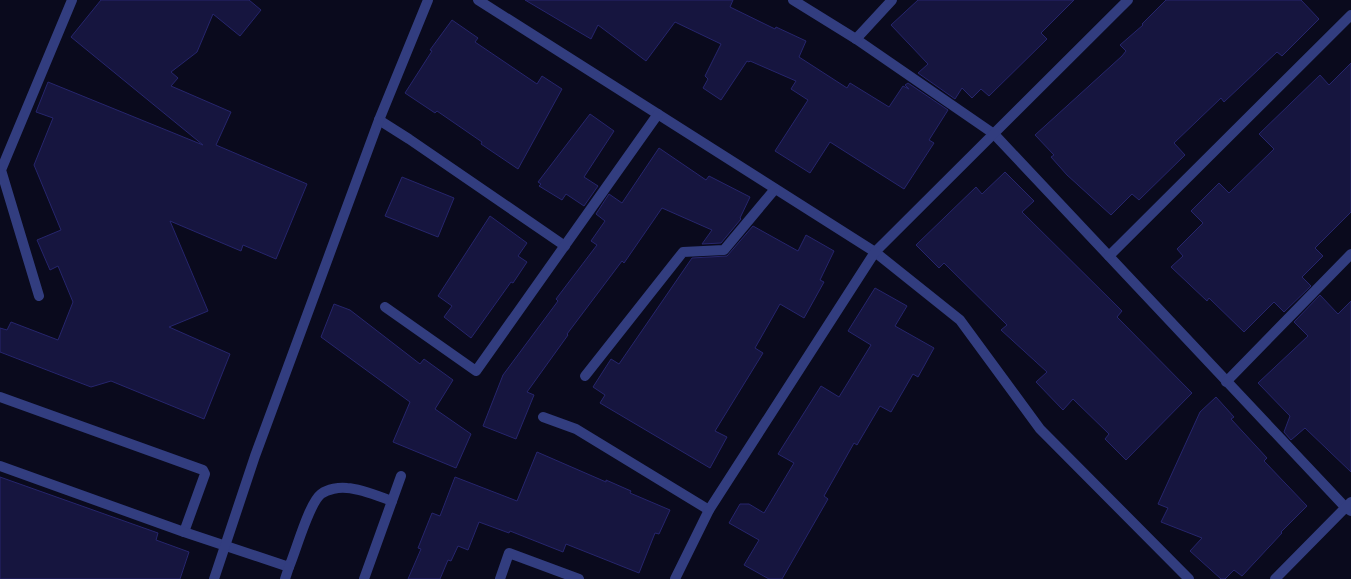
<svg xmlns="http://www.w3.org/2000/svg" width="1351" height="579" font-family="'Archivo Narrow',sans-serif">
  <rect width="100%" height="100%" fill="#0a0a1d"/>
  <g fill="#16153f" stroke="#26256c">
    <path d="M 101,0 L 249,0 L 261,10 L 240,36 L 213,14 L 197,52 L 171,72 L 178,78 L 171,86 L 231,112 L 216,145 L 307,184 L 276,259 L 243,245 L 241,251 L 170,221 L 208,311 L 169,327 L 230,354 L 204,419 L 111,381 L 91,387 L 0,352 L 0,328 L 7,330 L 11,322 L 58,340 L 73,302 L 58,266 L 50,270 L 37,240 L 61,230 L 34,165 L 53,118 L 36,112 L 48,82 L 203,145 L 71,37 Z"/>
    <path d="M 525,0 L 733,0 L 730,7 L 775,29 L 776,27 L 806,41 L 799,57 L 847,88 L 850,83 L 889,107 L 903,86 L 909,89 L 905,85 L 908,83 L 948,110 L 929,140 L 934,143 L 904,189 L 830,142 L 810,173 L 775,151 L 808,100 L 791,89 L 796,81 L 750,61 L 749,62 L 747,61 L 721,100 L 703,88 L 708,79 L 705,76 L 721,44 L 675,22 L 646,61 L 598,25 L 591,39 Z"/>
    <path d="M 918,0 L 1074,0 L 1041,33 L 1047,39 L 989,96 L 981,89 L 972,98 L 962,88 L 955,99 L 918,73 L 928,64 L 891,25 Z"/>
    <path d="M 1166,0 L 1301,0 L 1319,19 L 1282,56 L 1277,52 L 1224,102 L 1221,98 L 1174,143 L 1185,155 L 1139,200 L 1132,194 L 1111,215 L 1067,175 L 1051,157 L 1054,155 L 1035,135 L 1122,56 L 1126,51 L 1120,45 L 1143,25 L 1142,24 Z"/>
    <path d="M 452,20 L 478,38 L 475,42 L 537,84 L 542,76 L 562,89 L 518,169 L 481,144 L 482,142 L 437,111 L 435,113 L 405,93 L 432,51 L 430,50 Z"/>
    <path d="M 1351,63 L 1351,212 L 1315,248 L 1323,256 L 1302,277 L 1311,286 L 1284,312 L 1274,302 L 1244,332 L 1209,298 L 1207,301 L 1171,267 L 1183,256 L 1177,249 L 1203,223 L 1191,211 L 1219,183 L 1229,193 L 1274,149 L 1259,134 L 1320,75 L 1329,85 Z"/>
    <path d="M 590,114 L 614,131 L 584,177 L 598,186 L 584,206 L 566,194 L 562,200 L 539,186 L 541,184 L 538,182 Z"/>
    <path d="M 659,148 L 706,180 L 709,176 L 750,197 L 740,218 L 741,219 L 721,243 L 702,244 L 712,230 L 662,208 L 624,263 L 622,261 L 567,334 L 568,335 L 527,392 L 534,395 L 516,439 L 483,426 L 503,375 L 558,301 L 556,299 L 597,245 L 591,241 L 605,221 L 596,214 L 609,194 L 622,203 Z"/>
    <path d="M 1005,172 L 1034,201 L 1022,212 L 1122,311 L 1117,317 L 1192,393 L 1126,460 L 1105,439 L 1109,434 L 1073,399 L 1063,410 L 1036,382 L 1047,372 L 1001,330 L 1007,325 L 944,263 L 939,268 L 916,245 L 976,187 L 982,194 Z"/>
    <path d="M 402,177 L 454,198 L 438,237 L 385,216 Z"/>
    <path d="M 490,216 L 527,243 L 518,256 L 527,262 L 513,283 L 511,282 L 471,338 L 444,317 L 452,306 L 438,296 Z"/>
    <path d="M 753,226 L 798,251 L 806,235 L 834,251 L 820,280 L 824,282 L 804,318 L 780,304 L 755,348 L 763,353 L 715,431 L 727,437 L 710,468 L 600,403 L 605,395 L 593,387 L 611,359 L 619,364 L 692,258 L 727,256 Z"/>
    <path d="M 875,288 L 907,306 L 895,326 L 934,348 L 918,377 L 913,374 L 891,412 L 880,406 L 857,445 L 854,443 L 824,496 L 828,499 L 782,579 L 769,579 L 744,565 L 759,540 L 729,523 L 740,504 L 749,504 L 764,513 L 794,463 L 778,454 L 821,386 L 839,397 L 871,345 L 848,331 Z"/>
    <path d="M 1320,295 L 1338,314 L 1351,301 L 1351,472 L 1305,428 L 1291,440 L 1284,432 L 1290,416 L 1258,383 L 1308,336 L 1294,322 Z"/>
    <path d="M 334,304 L 350,310 L 420,364 L 424,359 L 453,380 L 435,409 L 471,434 L 456,468 L 393,442 L 410,402 L 321,337 Z"/>
    <path d="M 1216,397 L 1234,417 L 1231,419 L 1267,458 L 1264,461 L 1307,506 L 1281,532 L 1282,533 L 1242,576 L 1234,570 L 1225,579 L 1221,579 L 1190,551 L 1202,538 L 1161,522 L 1168,508 L 1158,504 L 1200,412 Z"/>
    <path d="M 537,452 L 606,482 L 606,480 L 631,491 L 630,493 L 670,510 L 659,534 L 655,533 L 639,573 L 566,544 L 563,552 L 510,531 L 509,533 L 479,522 L 468,550 L 458,546 L 451,561 L 448,560 L 440,579 L 408,579 L 421,549 L 418,548 L 432,513 L 440,516 L 455,477 L 517,501 Z"/>
    <path d="M 0,477 L 158,533 L 156,540 L 189,552 L 180,579 L 0,579 Z"/>
  </g>
  <g fill="none" stroke-linecap="round" stroke-linejoin="round">
    <g stroke="#323d7f" stroke-width="10">
      <path d="M 39,296 L 1,170 L 72,0"/>
      <path d="M 0,397 L 203,470 L 205,474 L 184,532"/>
      <path d="M 0,466 L 184,532 L 289,567 C 296,551 309,503 321,494 C 328,489 339,487 347,488 C 362,489 378,496 392,501"/>
      <path d="M 285,579 L 289,567"/>
      <path d="M 364,579 L 401,476"/>
    </g>
    <g stroke="#323d7f" stroke-width="10">
      <path d="M 478,0 L 875,252 L 960,320 L 1040,429 L 1189,579"/>
      <path d="M 793,0 L 856,39 L 994,134 L 1346,508 L 1351,511"/>
      <path d="M 856,39 L 892,0"/>
      <path d="M 379,120 L 409,139 L 565,246"/>
      <path d="M 1109,256 L 1351,15"/>
      <path d="M 385,307 L 476,371 L 658,114"/>
      <path d="M 585,376 L 683,252 L 724,250 L 775,189"/>
      <path d="M 1226,382 L 1351,254"/>
      <path d="M 543,417 L 576,429 L 709,510"/>
      <path d="M 214,579 L 255,456 L 379,120 L 428,0"/>
      <path d="M 500,579 L 509,553 L 579,579"/>
      <path d="M 675,579 L 709,510 L 875,252 L 1128,0"/>
      <path d="M 1275,579 L 1351,502"/>
    </g>
  </g>
</svg>
